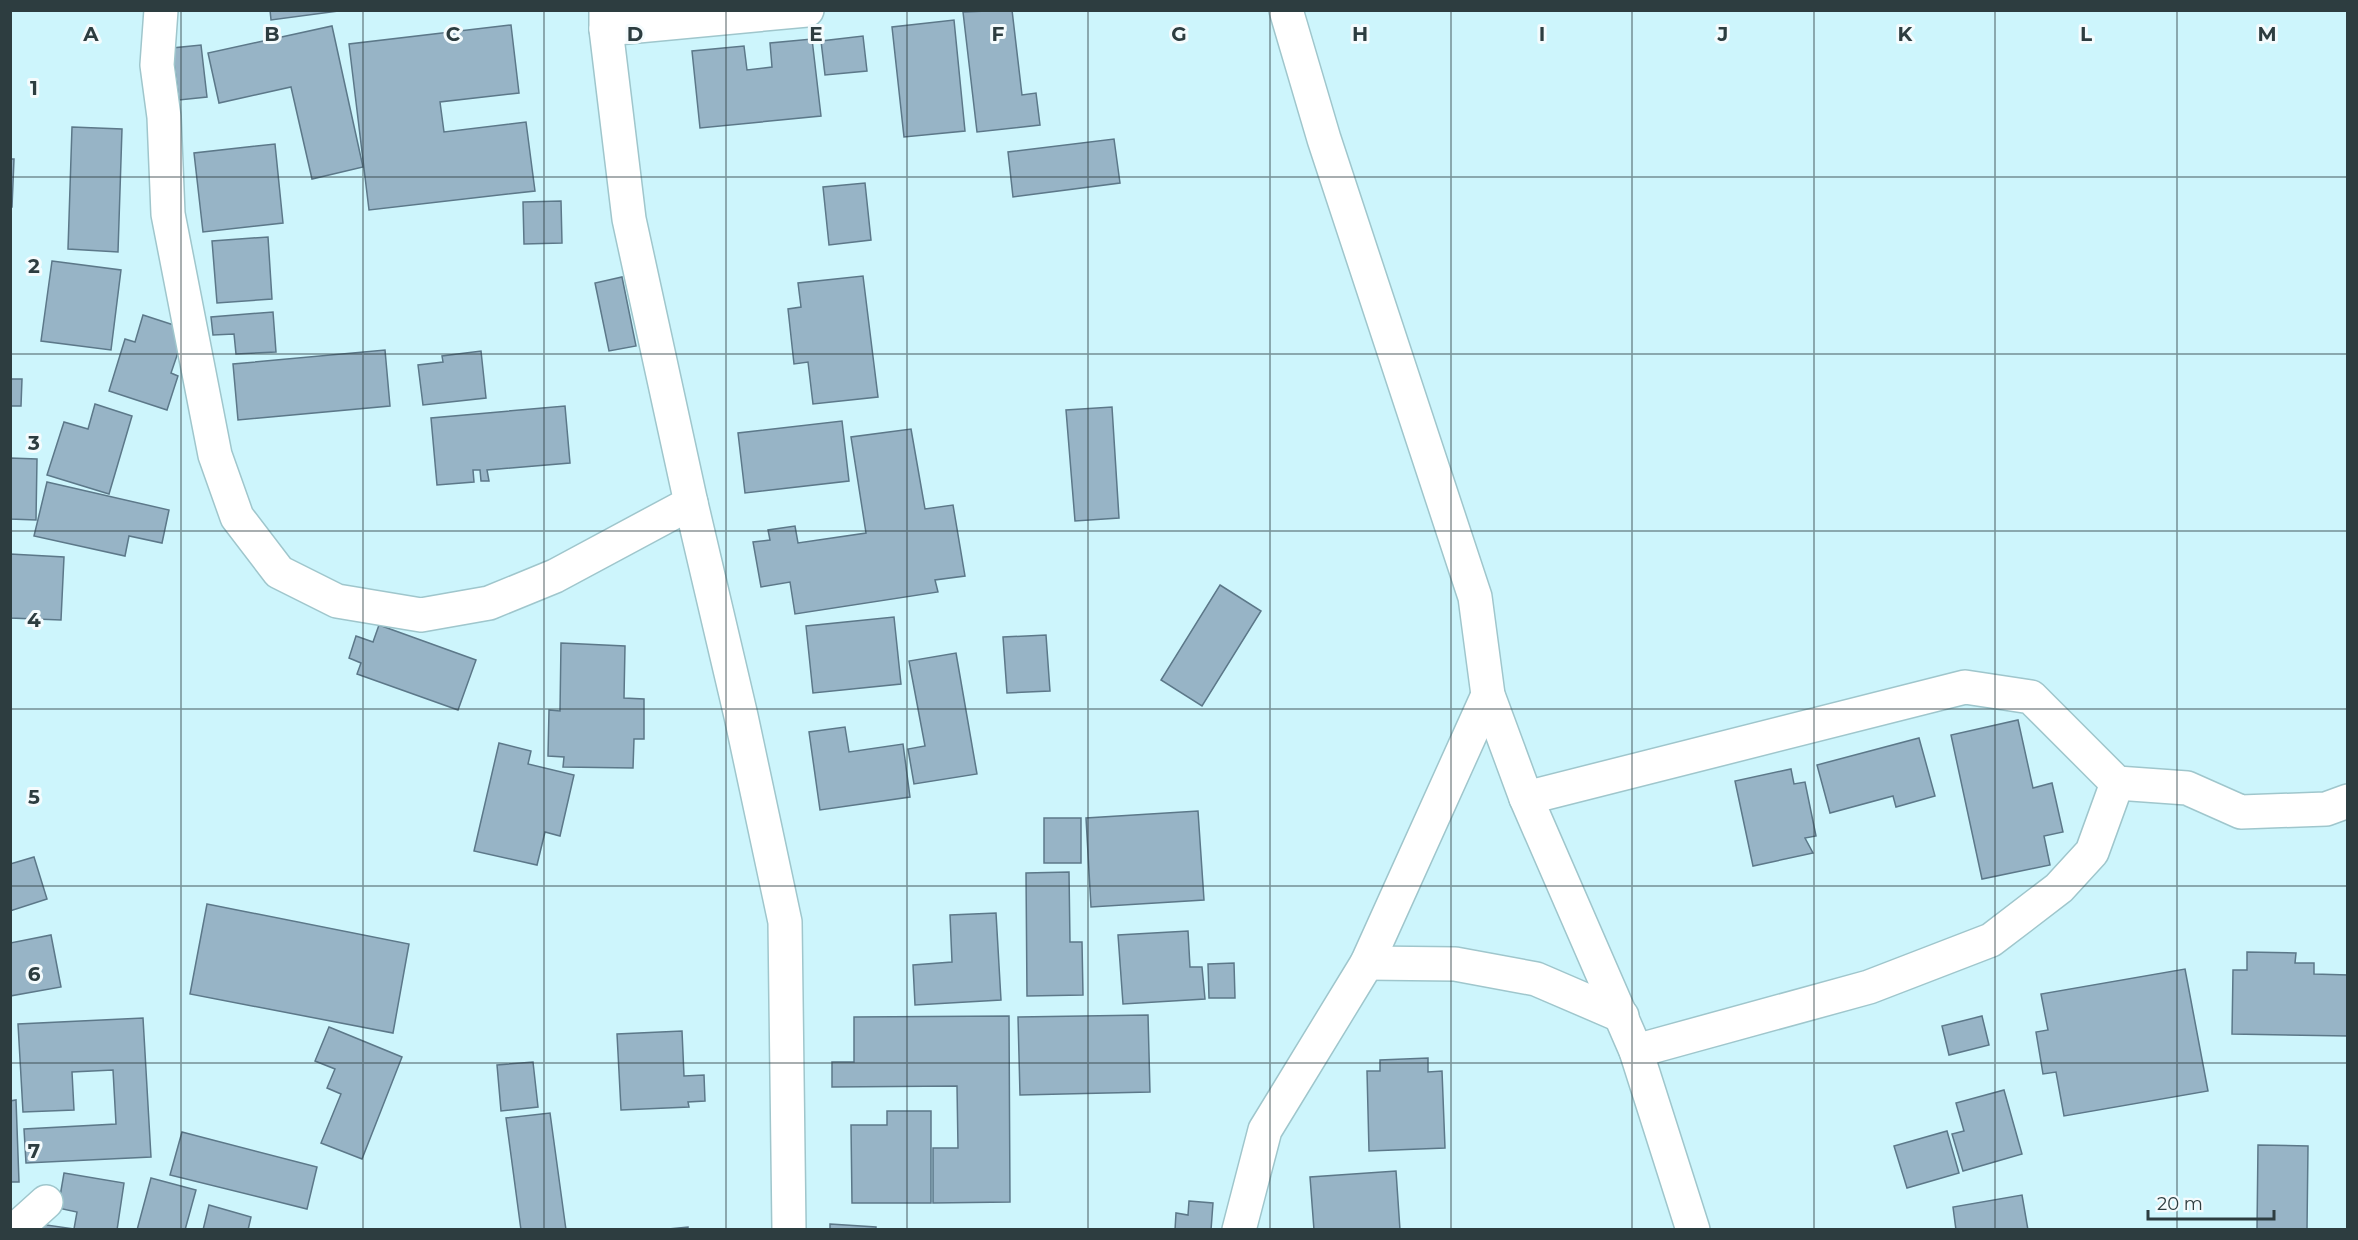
<svg xmlns="http://www.w3.org/2000/svg" width="2358" height="1240" font-family="Montserrat,sans-serif">
  <rect width="100%" height="100%" fill="#cdf5fc"/>
  <g fill="#97b4c6" stroke="#5c7889" stroke-width="1.5">
    <path d="M 270,10 L 346,10 L 271,20 Z"/>
    <path d="M 1012,10 L 1022,95 L 1036,93 L 1040,125 L 977,132 L 963,12 Z"/>
    <path d="M 954,20 L 965,131 L 904,137 L 892,27 Z"/>
    <path d="M 511,25 L 519,93 L 440,102 L 444,132 L 526,122 L 535,191 L 369,210 L 349,44 Z"/>
    <path d="M 332,26 L 363,167 L 312,179 L 291,87 L 219,103 L 208,53 Z"/>
    <path d="M 863,36 L 867,71 L 825,75 L 821,41 Z"/>
    <path d="M 812,39 L 821,116 L 700,128 L 692,51 L 744,46 L 747,70 L 772,67 L 770,43 Z"/>
    <path d="M 201,45 L 207,97 L 179,100 L 172,48 Z"/>
    <path d="M 72,127 L 122,129 L 118,252 L 68,249 Z"/>
    <path d="M 1114,139 L 1120,183 L 1013,197 L 1008,152 Z"/>
    <path d="M 275,144 L 283,223 L 203,232 L 194,153 Z"/>
    <path d="M 10,159 L 14,159 L 12,207 L 10,207 Z"/>
    <path d="M 865,183 L 871,240 L 829,245 L 823,187 Z"/>
    <path d="M 561,201 L 562,243 L 524,244 L 523,202 Z"/>
    <path d="M 268,237 L 272,299 L 217,303 L 212,241 Z"/>
    <path d="M 52,261 L 121,270 L 111,350 L 41,341 Z"/>
    <path d="M 863,276 L 878,397 L 813,404 L 808,362 L 794,364 L 788,309 L 801,307 L 798,283 Z"/>
    <path d="M 622,277 L 636,346 L 609,351 L 595,283 Z"/>
    <path d="M 273,312 L 276,352 L 236,354 L 234,334 L 213,335 L 211,317 Z"/>
    <path d="M 143,315 L 186,329 L 171,373 L 178,376 L 167,410 L 109,391 L 125,339 L 135,342 Z"/>
    <path d="M 385,350 L 390,406 L 238,420 L 233,364 Z"/>
    <path d="M 481,351 L 486,398 L 423,405 L 418,365 L 443,362 L 442,356 Z"/>
    <path d="M 10,379 L 22,379 L 21,406 L 10,406 Z"/>
    <path d="M 95,404 L 132,416 L 109,494 L 47,475 L 64,422 L 88,429 Z"/>
    <path d="M 565,406 L 570,463 L 487,470 L 489,481 L 481,481 L 480,470 L 473,470 L 474,482 L 437,485 L 431,418 Z"/>
    <path d="M 1112,407 L 1119,518 L 1075,521 L 1066,410 Z"/>
    <path d="M 842,421 L 849,481 L 745,493 L 738,433 Z"/>
    <path d="M 911,429 L 925,509 L 953,505 L 965,576 L 935,580 L 938,592 L 795,614 L 790,582 L 761,587 L 753,542 L 770,540 L 768,530 L 795,526 L 798,543 L 866,533 L 851,437 Z"/>
    <path d="M 10,458 L 37,459 L 36,520 L 10,519 Z"/>
    <path d="M 47,482 L 169,510 L 162,543 L 129,536 L 125,556 L 34,536 Z"/>
    <path d="M 10,554 L 64,557 L 61,620 L 10,618 Z"/>
    <path d="M 1220,585 L 1261,611 L 1202,706 L 1161,680 Z"/>
    <path d="M 894,617 L 901,684 L 813,693 L 806,626 Z"/>
    <path d="M 379,625 L 476,660 L 458,710 L 357,674 L 361,663 L 349,658 L 356,636 L 373,642 Z"/>
    <path d="M 1046,635 L 1050,691 L 1007,693 L 1003,637 Z"/>
    <path d="M 561,643 L 625,646 L 624,698 L 644,699 L 644,739 L 634,739 L 633,768 L 563,767 L 564,757 L 548,756 L 549,710 L 560,711 Z"/>
    <path d="M 956,653 L 977,774 L 914,784 L 908,749 L 925,746 L 909,661 Z"/>
    <path d="M 2018,720 L 2033,788 L 2052,783 L 2063,832 L 2044,836 L 2050,865 L 1982,879 L 1951,735 Z"/>
    <path d="M 845,727 L 849,752 L 903,744 L 910,797 L 820,810 L 809,732 Z"/>
    <path d="M 1919,738 L 1935,796 L 1896,807 L 1893,796 L 1830,813 L 1817,765 Z"/>
    <path d="M 499,743 L 531,751 L 528,764 L 574,775 L 560,836 L 545,832 L 537,865 L 474,851 Z"/>
    <path d="M 1791,769 L 1794,784 L 1805,782 L 1816,836 L 1805,838 L 1813,853 L 1753,866 L 1735,781 Z"/>
    <path d="M 1198,811 L 1204,900 L 1091,907 L 1086,818 Z"/>
    <rect x="1044" y="818" width="37" height="45"/>
    <path d="M 34,857 L 47,899 L 10,911 L 10,864 Z"/>
    <path d="M 1069,872 L 1070,942 L 1082,942 L 1083,995 L 1027,996 L 1026,873 Z"/>
    <path d="M 207,904 L 409,944 L 393,1033 L 190,994 Z"/>
    <path d="M 996,913 L 1001,1000 L 915,1005 L 913,965 L 952,962 L 950,915 Z"/>
    <path d="M 1188,931 L 1190,967 L 1202,967 L 1205,999 L 1123,1004 L 1118,935 Z"/>
    <path d="M 51,935 L 61,987 L 10,996 L 10,943 Z"/>
    <path d="M 2247,952 L 2296,953 L 2295,963 L 2314,963 L 2314,974 L 2348,975 L 2348,1036 L 2232,1034 L 2233,970 L 2247,970 Z"/>
    <path d="M 1234,963 L 1235,998 L 1209,998 L 1208,964 Z"/>
    <path d="M 2185,969 L 2208,1091 L 2064,1116 L 2056,1072 L 2043,1074 L 2036,1032 L 2048,1030 L 2041,994 Z"/>
    <path d="M 1148,1015 L 1150,1092 L 1020,1095 L 1018,1017 Z"/>
    <path d="M 1009,1016 L 1010,1202 L 933,1203 L 933,1148 L 958,1148 L 957,1086 L 832,1087 L 832,1062 L 854,1062 L 854,1017 Z"/>
    <path d="M 1982,1016 L 1989,1045 L 1949,1055 L 1942,1026 Z"/>
    <path d="M 143,1018 L 151,1157 L 26,1163 L 24,1129 L 116,1124 L 113,1070 L 72,1072 L 74,1110 L 23,1112 L 18,1024 Z"/>
    <path d="M 329,1027 L 402,1057 L 362,1159 L 321,1143 L 341,1094 L 327,1088 L 335,1069 L 315,1061 Z"/>
    <path d="M 682,1031 L 684,1076 L 704,1075 L 705,1101 L 688,1102 L 689,1107 L 621,1110 L 617,1034 Z"/>
    <path d="M 1428,1058 L 1428,1072 L 1442,1071 L 1445,1148 L 1369,1151 L 1367,1071 L 1380,1071 L 1380,1060 Z"/>
    <path d="M 533,1062 L 538,1107 L 501,1111 L 497,1065 Z"/>
    <path d="M 2004,1090 L 2022,1154 L 1963,1171 L 1952,1134 L 1964,1131 L 1956,1103 Z"/>
    <path d="M 16,1100 L 19,1182 L 10,1182 L 10,1101 Z"/>
    <path d="M 887,1111 L 931,1111 L 931,1203 L 852,1203 L 851,1125 L 887,1125 Z"/>
    <path d="M 550,1113 L 566,1230 L 521,1230 L 506,1118 Z"/>
    <path d="M 1947,1131 L 1959,1173 L 1907,1188 L 1894,1146 Z"/>
    <path d="M 182,1132 L 317,1167 L 307,1209 L 170,1175 Z"/>
    <path d="M 2258,1145 L 2308,1146 L 2307,1230 L 2257,1230 Z"/>
    <path d="M 1396,1171 L 1400,1230 L 1314,1230 L 1310,1177 Z"/>
    <path d="M 64,1173 L 124,1183 L 117,1230 L 40,1230 L 40,1224 L 74,1229 L 77,1212 L 58,1208 Z"/>
    <path d="M 151,1178 L 196,1190 L 185,1230 L 137,1230 Z"/>
    <path d="M 2022,1195 L 2028,1230 L 1956,1230 L 1953,1207 Z"/>
    <path d="M 1189,1201 L 1213,1203 L 1211,1230 L 1175,1230 L 1176,1213 L 1188,1215 Z"/>
    <path d="M 209,1205 L 251,1217 L 248,1230 L 203,1230 Z"/>
    <path d="M 830,1224 L 876,1227 L 876,1230 L 830,1230 Z"/>
    <path d="M 688,1227 L 688,1230 L 658,1230 Z"/>
  </g>
  <g fill="none" stroke-linecap="round" stroke-linejoin="round">
    <g stroke="#9fc6cc" stroke-width="36">
      <g id="minor">
        <path d="M 161,10 L 157,65 L 164,117 L 168,214 L 215,455 L 237,517 L 279,572 L 337,601 L 421,615 L 489,603 L 555,576 L 691,503 L 629,219 L 606,29 L 606,10"/>
        <path d="M 1286,10 L 1324,139 L 1475,597 L 1488,695 L 1526,798 L 1636,1051 L 1693,1230"/>
        <path d="M 606,29 L 807,10"/>
        <path d="M 691,503 L 741,716 L 785,922 L 789,1230"/>
        <path d="M 1526,798 L 1965,687 L 2031,697 L 2117,783 L 2187,788 L 2241,812 L 2326,809 L 2348,801"/>
        <path d="M 1367,963 L 1455,964 L 1536,979 L 1622,1016"/>
        <path d="M 1636,1051 L 1869,987 L 1991,940 L 2059,888 L 2092,852 L 2117,783"/>
        <path d="M 15,1230 L 46,1202"/>
        <path d="M 1239,1230 L 1265,1130 L 1367,963 L 1488,695"/>
      </g>
    </g>
    <use href="#minor" stroke="#fff" stroke-width="33"/>
  </g>
  <path fill="none" stroke="#2d3d40" stroke-width="1.5" stroke-opacity="0.55" d="M 181,10 L 181,1230M 363,10 L 363,1230M 544,10 L 544,1230M 726,10 L 726,1230M 907,10 L 907,1230M 1088,10 L 1088,1230M 1270,10 L 1270,1230M 1451,10 L 1451,1230M 1632,10 L 1632,1230M 1814,10 L 1814,1230M 1995,10 L 1995,1230M 2177,10 L 2177,1230M 10,177 L 2348,177M 10,354 L 2348,354M 10,531 L 2348,531M 10,709 L 2348,709M 10,886 L 2348,886M 10,1063 L 2348,1063"/>
  <g font-size="20" text-anchor="middle" font-weight="bold" fill="#2d3d40" stroke="#f4fbfd" stroke-width="6" stroke-linejoin="round" paint-order="stroke">
    <text x="91" y="41">A</text>
    <text x="272" y="41">B</text>
    <text x="453" y="41">C</text>
    <text x="635" y="41">D</text>
    <text x="816" y="41">E</text>
    <text x="998" y="41">F</text>
    <text x="1179" y="41">G</text>
    <text x="1360" y="41">H</text>
    <text x="1542" y="41">I</text>
    <text x="1723" y="41">J</text>
    <text x="1905" y="41">K</text>
    <text x="2086" y="41">L</text>
    <text x="2267" y="41">M</text>
    <text x="34" y="95">1</text>
    <text x="34" y="273">2</text>
    <text x="34" y="450">3</text>
    <text x="34" y="627">4</text>
    <text x="34" y="804">5</text>
    <text x="34" y="981">6</text>
    <text x="34" y="1158">7</text>
  </g>
  <rect width="2358" height="1240" fill="none" stroke="#2d3d40" stroke-width="24"/>
  <path d="M2148 1210v9h126v-9" fill="none" stroke="#2d3d40" stroke-width="3"/>
  <text x="2157" y="1210" font-size="18" fill="#2d3d40" stroke="#f4fbfd" stroke-width="4.5" paint-order="stroke">20 m</text>
</svg>
